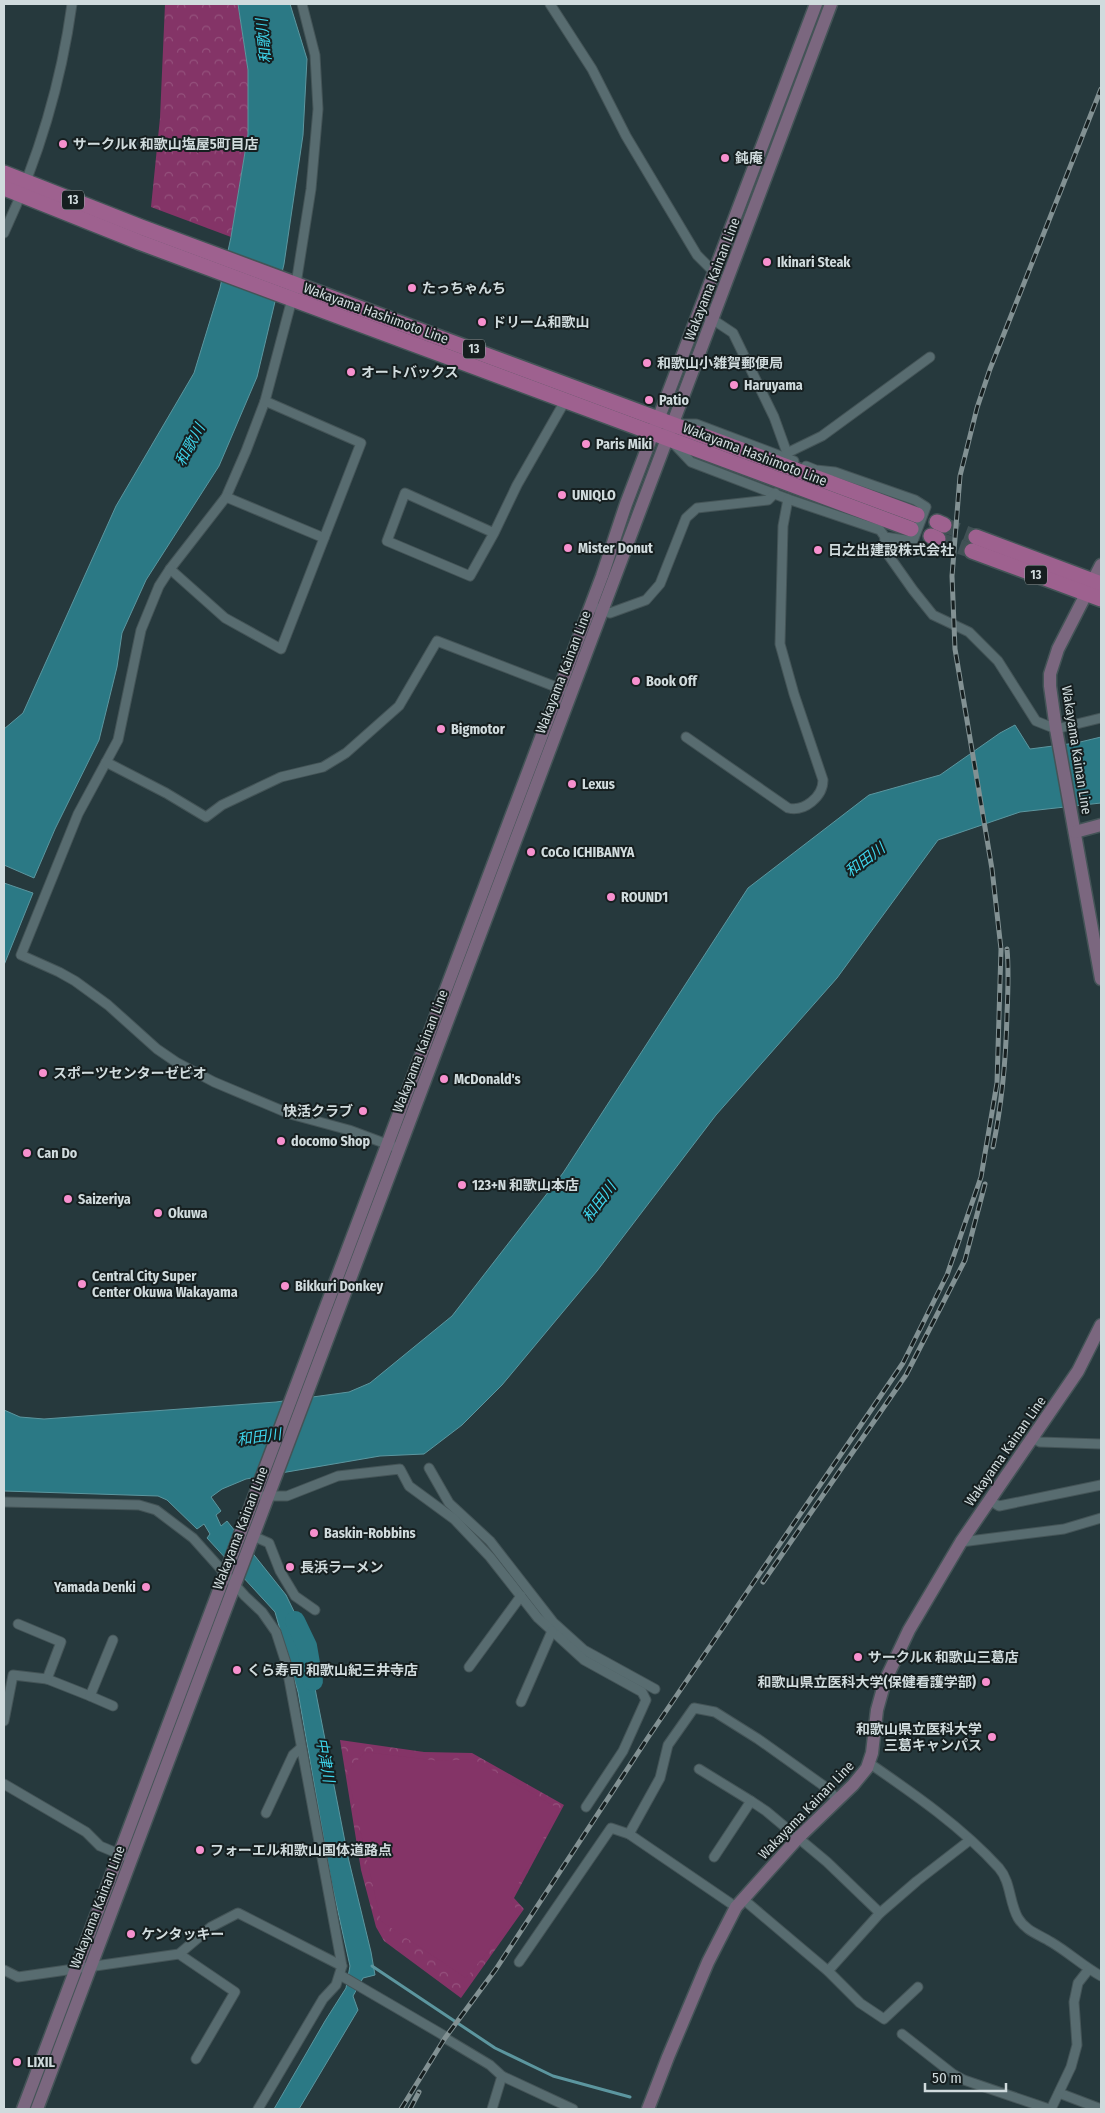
<svg xmlns="http://www.w3.org/2000/svg" width="1105" height="2113" font-family="'Fira Sans Condensed','Noto Sans JP',sans-serif">
  <defs>
    <pattern id="park-crowns" width="20" height="18" patternUnits="userSpaceOnUse" patternTransform="scale(1.25)"><rect width="20" height="18" fill="#843467"/><path d="M2 6a3 3 0 1 1 6 0M12 15a3 3 0 1 1 6 0" fill="none" stroke="#94517c"/></pattern>
  </defs>
  <rect width="100%" height="100%" fill="#26393d"/>
  <g fill="url(#park-crowns)">
    <path d="M 165,4 L 238,4 L 248,70 L 248,134 L 231,237 L 151,207 L 160,118 Z"/>
    <path d="M 340,1740 L 424,1752 L 472,1753 L 564,1805 L 514,1898 L 524,1909 L 461,1998 L 384,1941 L 376,1927 L 361,1870 Z"/>
  </g>
  <path fill="#843467" d="M 365,1752 L 440,1761 L 473,1759 L 559,1809 L 510,1899 L 519,1913 L 466,1978 L 381,1921 L 347,1772 Z"/>
  <g fill="#2b7985" stroke="#5c969f">
    <path d="M 238,4 L 290,4 L 307,59 L 303,135 L 284,264 L 257,377 L 219,466 L 146,580 L 122,633 L 117,667 L 99,740 L 55,829 L 34,878 L 4,865 L 4,729 L 23,713 L 116,506 L 194,373 L 220,288 L 231,237 L 248,134 L 248,70 Z"/>
    <path d="M 1015,725 L 1030,749 L 1076,743 L 1101,737 L 1101,803 L 1020,812 L 938,840 L 837,978 L 716,1115 L 597,1271 L 502,1385 L 462,1425 L 424,1454 L 380,1456 L 246,1479 L 222,1489 L 211,1497 L 221,1511 L 216,1515 L 221,1526 L 227,1521 L 286,1595 L 304,1632 L 348,1857 L 371,1952 L 375,1975 L 363,1978 L 353,1996 L 358,2010 L 299,2109 L 274,2109 L 325,2021 L 346,1988 L 350,1966 L 331,1880 L 298,1692 L 275,1612 L 207,1538 L 210,1534 L 204,1524 L 197,1529 L 167,1500 L 158,1496 L 4,1491 L 4,1410 L 20,1417 L 44,1419 L 276,1402 L 349,1392 L 370,1383 L 452,1316 L 563,1173 L 748,888 L 869,795 L 940,775 L 1000,733 Z"/>
    <path d="M 4,883 L 33,893 L 4,965 Z"/>
  </g>
  <g fill="none" stroke-linecap="round" stroke-linejoin="round">
    <path stroke="#5c969f" stroke-width="3" d="M 372,1966 L 495,2048 L 553,2076 L 630,2097"/>
    <path stroke="#2b7985" stroke-width="20" d="M 295,1621 L 307,1646 L 313,1681"/>
    <g stroke="#405155" stroke-width="15" stroke-dasharray="15 8" stroke-linecap="butt">
      <path d="M 944,525 L 976,537"/>
      <path d="M 938,539 L 972,551"/>
    </g>
    <g stroke="#445457" stroke-width="11">
      <g id="street">
        <path d="M 302,4 L 315,55 L 318,109 L 311,189 L 296,284 L 265,401 L 246,451 L 226,497 L 170,569 L 159,586 L 141,630 L 118,740 L 78,814 L 21,955 L 59,972 L 75,981 L 108,1005 L 157,1049 L 176,1062 L 214,1082 L 290,1114 L 349,1130 L 392,1146"/>
        <path d="M 550,4 L 592,69 L 626,136 L 697,255 L 717,275"/>
        <path d="M 4,233 C 38,160 61,84 72,4"/>
        <path d="M 709,317 L 733,333 L 774,417 L 787,453"/>
        <path d="M 681,424 L 696,424 L 794,461"/>
        <path d="M 673,443 L 691,462 L 788,499 L 880,530 L 885,537 L 913,541 L 926,507 L 915,500 L 835,472 L 816,470 L 806,466"/>
        <path d="M 786,458 L 787,453 L 822,436 L 930,357"/>
        <path d="M 226,497 L 324,538"/>
        <path d="M 494,533 L 405,493 L 387,541 L 470,576 L 494,533 L 517,485 L 565,401"/>
        <path d="M 885,537 L 884,547 L 889,556 L 913,590 L 933,615 L 969,632 L 998,661 L 1036,721 L 1056,729 L 1101,718"/>
        <path d="M 170,569 L 225,618 L 281,649 L 361,443 L 265,401"/>
        <path d="M 597,608 L 610,613 L 646,600 L 660,584 L 686,518 L 697,508 L 768,500 L 775,493"/>
        <path d="M 686,737 L 788,808 C 804,812 823,797 823,780 L 794,694 L 780,644 L 783,526 L 788,499"/>
        <path d="M 106,762 L 166,793 L 206,817 L 222,805 L 281,777 L 323,767 L 346,753 L 399,706 L 437,641 L 564,690"/>
        <path d="M 1032,1438 L 1040,1442 L 1101,1444"/>
        <path d="M 429,1468 L 449,1503 L 490,1541 L 553,1622 L 584,1650 L 655,1689"/>
        <path d="M 263,1496 L 287,1496 L 338,1476 L 400,1469 L 409,1486 L 454,1519 L 490,1557 L 538,1618 L 584,1660 L 642,1692 L 646,1700 L 623,1751 L 586,1807"/>
        <path d="M 989,1500 L 999,1506 L 1101,1485"/>
        <path d="M 4,1502 L 139,1505 L 156,1510 L 193,1538 L 245,1596 L 262,1612 L 276,1632 L 286,1663 L 342,1966 L 336,1985 L 323,1999 L 258,2109"/>
        <path d="M 253,1536 L 269,1543 L 280,1571 L 295,1596 L 315,1610"/>
        <path d="M 961,1542 L 1064,1529 L 1101,1518"/>
        <path d="M 18,1624 L 61,1642 L 47,1679 L 90,1696"/>
        <path d="M 113,1640 L 90,1696 L 113,1706"/>
        <path d="M 469,1667 L 521,1596"/>
        <path d="M 521,1702 L 552,1631"/>
        <path d="M 4,1721 L 13,1675 L 47,1679"/>
        <path d="M 869,1763 C 914,1794 962,1827 999,1868 C 1011,1882 1009,1902 1018,1918 C 1026,1931 1038,1934 1051,1942 C 1068,1952 1083,1966 1101,1976"/>
        <path d="M 699,1769 L 751,1801"/>
        <path d="M 4,1784 L 86,1832 L 100,1846 L 124,1856"/>
        <path d="M 266,1813 L 293,1755 L 301,1748"/>
        <path d="M 714,1857 L 751,1801 L 766,1811 L 827,1862 L 880,1913 L 828,1971"/>
        <path d="M 743,1899 L 828,1971 L 860,2003 L 884,2019 L 918,1987"/>
        <path d="M 736,1907 L 629,1834 L 660,1778 L 668,1745 L 694,1708 L 715,1712 L 758,1739 L 824,1786 L 838,1800"/>
        <path d="M 880,1913 L 917,1881 L 970,1840"/>
        <path d="M 179,1954 L 235,1992 L 196,2059"/>
        <path d="M 519,1962 L 611,1828 L 629,1834"/>
        <path d="M 4,1970 L 18,1977 L 179,1954 L 211,1927 L 238,1913 L 342,1966"/>
        <path d="M 340,1975 L 443,2035 L 445,2038 L 490,2065 L 502,2076 L 492,2109"/>
        <path d="M 902,2034 L 953,2074 L 964,2080 L 1049,2109"/>
        <path d="M 502,2076 L 573,2109"/>
        <path d="M 1059,2093 L 1101,2109"/>
        <path d="M 1051,2109 L 1071,2067 L 1077,2045 L 1074,2002 L 1078,1983 L 1089,1969"/>
      </g>
    </g>
    <g stroke="#445457" stroke-width="15">
      <g id="secondary">
        <path d="M 1101,565 L 1058,649 L 1050,674 L 1050,686 L 1056,729 L 1101,979"/>
        <path d="M 1075,832 L 1101,825"/>
        <path d="M 23,2109 L 602,576 L 626,504 L 816,4"/>
        <path d="M 37,2109 L 831,4"/>
        <path d="M 648,2109 L 668,2057 L 708,1962 L 736,1907 L 798,1838 L 853,1785 L 867,1768 L 872,1753 L 877,1710 L 885,1681 L 909,1630 L 961,1542 L 1078,1371 L 1101,1325"/>
      </g>
    </g>
    <g stroke="#445457" stroke-width="18">
      <g id="primary">
        <path d="M 4,173 L 141,227 L 917,515"/>
        <path d="M 4,188 L 139,242 L 911,529"/>
        <path d="M 937,522 L 944,525"/>
        <path d="M 931,536 L 938,539"/>
        <path d="M 976,537 L 1101,584"/>
        <path d="M 972,551 L 1101,599"/>
      </g>
    </g>
    <use href="#street" stroke="#586c70" stroke-width="9"/>
    <use href="#secondary" stroke="#7b677f" stroke-width="12"/>
    <use href="#primary" stroke="#9e618f" stroke-width="15"/>
    <g stroke="#829193" stroke-width="5">
      <g id="rail">
        <path d="M 993,1147 C 1002,1103 1006,1059 1007,1014 C 1008,992 1009,970 1007,949"/>
        <path d="M 763,1582 L 906,1375 L 965,1260 L 985,1184"/>
        <path d="M 401,2109 L 445,2038 L 496,1969 L 647,1739 L 903,1363 L 947,1275 L 981,1177 L 997,1083 L 1001,949 L 992,869 L 955,649 L 952,576 L 960,476 L 977,408 L 990,369 L 1101,89"/>
        <path d="M 410,2109 L 419,2092"/>
      </g>
    </g>
    <use href="#rail" stroke="#161f20" stroke-width="3" stroke-dasharray="9" stroke-linecap="butt"/>
  </g>
  <g fill="#f790ce" stroke="#161f20" stroke-width="2">
    <circle cx="63" cy="144" r="5"/>
    <circle cx="725" cy="158" r="5"/>
    <circle cx="767" cy="262" r="5"/>
    <circle cx="412" cy="288" r="5"/>
    <circle cx="482" cy="322" r="5"/>
    <circle cx="647" cy="363" r="5"/>
    <circle cx="351" cy="372" r="5"/>
    <circle cx="734" cy="385" r="5"/>
    <circle cx="649" cy="400" r="5"/>
    <circle cx="586" cy="444" r="5"/>
    <circle cx="562" cy="495" r="5"/>
    <circle cx="568" cy="548" r="5"/>
    <circle cx="818" cy="550" r="5"/>
    <circle cx="636" cy="681" r="5"/>
    <circle cx="441" cy="729" r="5"/>
    <circle cx="572" cy="784" r="5"/>
    <circle cx="531" cy="852" r="5"/>
    <circle cx="611" cy="897" r="5"/>
    <circle cx="43" cy="1073" r="5"/>
    <circle cx="444" cy="1079" r="5"/>
    <circle cx="363" cy="1111" r="5"/>
    <circle cx="281" cy="1141" r="5"/>
    <circle cx="27" cy="1153" r="5"/>
    <circle cx="462" cy="1185" r="5"/>
    <circle cx="68" cy="1199" r="5"/>
    <circle cx="158" cy="1213" r="5"/>
    <circle cx="82" cy="1284" r="5"/>
    <circle cx="285" cy="1286" r="5"/>
    <circle cx="314" cy="1533" r="5"/>
    <circle cx="290" cy="1567" r="5"/>
    <circle cx="146" cy="1587" r="5"/>
    <circle cx="858" cy="1657" r="5"/>
    <circle cx="237" cy="1670" r="5"/>
    <circle cx="986" cy="1682" r="5"/>
    <circle cx="992" cy="1737" r="5"/>
    <circle cx="200" cy="1850" r="5"/>
    <circle cx="131" cy="1934" r="5"/>
    <circle cx="17" cy="2062" r="5"/>
  </g>
  <g text-anchor="middle" stroke-width="4" stroke-linejoin="round" paint-order="stroke">
    <g fill="#161f20" stroke="#98a3a4" stroke-width="1">
      <rect x="62" y="190.5" width="22" height="19" rx="4"/>
      <rect x="463" y="339.5" width="22" height="19" rx="4"/>
      <rect x="1025" y="565.5" width="22" height="19" rx="4"/>
    </g>
    <g font-size="12" font-weight="bold" fill="#d0dbdd">
      <text x="73" y="204">13</text>
      <text x="474" y="353">13</text>
      <text x="1036" y="579">13</text>
    </g>
    <g font-size="14" font-weight="bold" fill="#d0dbdd" stroke="#161f20" text-anchor="start">
      <text x="73" y="149">サークルK 和歌山塩屋5町目店</text>
      <text x="735" y="163">鈍庵</text>
      <text x="777" y="267">Ikinari Steak</text>
      <text x="422" y="293">たっちゃんち</text>
      <text x="492" y="327">ドリーム和歌山</text>
      <text x="657" y="368">和歌山小雑賀郵便局</text>
      <text x="361" y="377">オートバックス</text>
      <text x="744" y="390">Haruyama</text>
      <text x="659" y="405">Patio</text>
      <text x="596" y="449">Paris Miki</text>
      <text x="572" y="500">UNIQLO</text>
      <text x="578" y="553">Mister Donut</text>
      <text x="828" y="555">日之出建設株式会社</text>
      <text x="646" y="686">Book Off</text>
      <text x="451" y="734">Bigmotor</text>
      <text x="582" y="789">Lexus</text>
      <text x="541" y="857">CoCo ICHIBANYA</text>
      <text x="621" y="902">ROUND1</text>
      <text x="53" y="1078">スポーツセンターゼビオ</text>
      <text x="454" y="1084">McDonald's</text>
      <text x="353" y="1116" text-anchor="end">快活クラブ</text>
      <text x="291" y="1146">docomo Shop</text>
      <text x="37" y="1158">Can Do</text>
      <text x="472" y="1190">123+N 和歌山本店</text>
      <text x="78" y="1204">Saizeriya</text>
      <text x="168" y="1218">Okuwa</text>
      <text x="92" y="1281">Central City Super<tspan x="92" dy="16">Center Okuwa Wakayama</tspan></text>
      <text x="295" y="1291">Bikkuri Donkey</text>
      <text x="324" y="1538">Baskin-Robbins</text>
      <text x="300" y="1572">長浜ラーメン</text>
      <text x="136" y="1592" text-anchor="end">Yamada Denki</text>
      <text x="868" y="1662">サークルK 和歌山三葛店</text>
      <text x="247" y="1675">くら寿司 和歌山紀三井寺店</text>
      <text x="976" y="1687" text-anchor="end">和歌山県立医科大学(保健看護学部)</text>
      <text x="982" y="1734" text-anchor="end">和歌山県立医科大学<tspan x="982" dy="16">三葛キャンパス</tspan></text>
      <text x="210" y="1855">フォーエル和歌山国体道路点</text>
      <text x="141" y="1939">ケンタッキー</text>
      <text x="27" y="2067">LIXIL</text>
    </g>
    <g font-size="14" fill="#d0dbdd" stroke="#161f20">
      <text transform="translate(712 279) rotate(-69)" y="5">Wakayama Kainan Line</text>
      <text transform="translate(376 313) rotate(20)" y="5">Wakayama Hashimoto Line</text>
      <text transform="translate(755 454) rotate(21)" y="5">Wakayama Hashimoto Line</text>
      <text transform="translate(563 672) rotate(-69)" y="5">Wakayama Kainan Line</text>
      <text transform="translate(1077 750) rotate(81)" y="5">Wakayama Kainan Line</text>
      <text transform="translate(420 1051) rotate(-69)" y="5">Wakayama Kainan Line</text>
      <text transform="translate(1005 1451) rotate(-55)" y="5">Wakayama Kainan Line</text>
      <text transform="translate(240 1528) rotate(-69)" y="5">Wakayama Kainan Line</text>
      <text transform="translate(806 1810) rotate(-46)" y="5">Wakayama Kainan Line</text>
      <text transform="translate(97 1907) rotate(-69)" y="5">Wakayama Kainan Line</text>
    </g>
    <g font-size="15" font-style="italic" fill="#3ed6ed" stroke="#161f20">
      <text transform="translate(264 41) rotate(-96)" y="5">和歌川</text>
      <text transform="translate(190 445) rotate(-62)" y="5">和歌川</text>
      <text transform="translate(865 860) rotate(-37)" y="5">和田川</text>
      <text transform="translate(599 1202) rotate(-53)" y="5">和田川</text>
      <text transform="translate(259 1437) rotate(-8)" y="5">和田川</text>
      <text transform="translate(325 1760) rotate(80)" y="5">中津川</text>
    </g>
  </g>
  <rect width="1105" height="2113" fill="none" stroke="#d0dbdd" stroke-width="10"/>
  <path d="M925 2083v8h81v-8" fill="none" stroke="#d0dbdd" stroke-width="2.5"/>
  <text x="932" y="2083" font-size="15" fill="#d0dbdd" stroke="#161f20" stroke-width="4" paint-order="stroke">50 m</text>
</svg>
